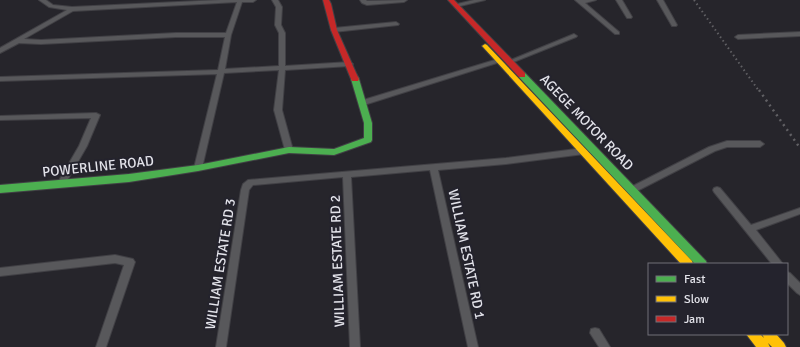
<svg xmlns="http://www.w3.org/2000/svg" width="800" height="347" viewBox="0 0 800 347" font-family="Signika,sans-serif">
  <rect width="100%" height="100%" fill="#26252b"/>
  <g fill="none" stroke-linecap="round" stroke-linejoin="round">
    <!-- street casing -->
    <g stroke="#414045" stroke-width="2">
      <g id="street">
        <path d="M 39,0 L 46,0 L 53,5 L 72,7 L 220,0 L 256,0 L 253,2 L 242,2 L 231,35 L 225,69 L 279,66 L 279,33 L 275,25 L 276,7 L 272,0 L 278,0 L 282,7 L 281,25 L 285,33 L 285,66 L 350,62 L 353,64 L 350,66 L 285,70 L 282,110 L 293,150 L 289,153 L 285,150 L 274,110 L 279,70 L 224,73 L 202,168 L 198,171 L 194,168 L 217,74 L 0,81 L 0,77 L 218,70 L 225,37 L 176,37 L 41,44 L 19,43 L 0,53 L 0,48 L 67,10 L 49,7 ZM 237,2 L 226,33 L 176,33 L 41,40 L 24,39 L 73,11 Z"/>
        <path d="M 360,0 L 366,0 L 367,1 L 407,0 L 404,2 L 367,5 L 362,3 Z"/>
        <path d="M 474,0 L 485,0 L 456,7 L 453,5 Z"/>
        <path d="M 575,0 L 596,0 L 585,3 L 619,32 L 619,34 L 615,34 Z"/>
        <path d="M 616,0 L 622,0 L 632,17 L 631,18 L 627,18 Z"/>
        <path d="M 657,0 L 663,0 L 677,25 L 676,26 L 672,26 Z"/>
        <path d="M 396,22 L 399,24 L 398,25 L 334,32 L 331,30 L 334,28 Z"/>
        <path d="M 800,32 L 800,36 L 738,39 L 735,37 L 738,35 Z"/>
        <path d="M 574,34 L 577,36 L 576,37 L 511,63 L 509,64 L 506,62 Z"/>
        <path d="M 498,59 L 501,61 L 500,62 L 364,105 L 360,105 L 359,103 L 360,101 Z"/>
        <path d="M 96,113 L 100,115 L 87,146 L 64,186 L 58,186 L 57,184 L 79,146 L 91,118 L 0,120 L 0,116 Z"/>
        <path d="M 727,141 L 760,141 L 764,144 L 760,147 L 727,147 L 715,151 L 635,192 L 629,192 L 628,190 L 629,188 L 709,147 Z"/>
        <path d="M 584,148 L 588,151 L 584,154 L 506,164 L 438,170 L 478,347 L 468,347 L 430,170 L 351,177 L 360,347 L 350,347 L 343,177 L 253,185 L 249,190 L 226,347 L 216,347 L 241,190 L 243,184 L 248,180 L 506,158 Z"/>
        <path d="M 717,187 L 720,188 L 751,225 L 800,208 L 800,214 L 756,230 L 783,264 L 772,264 L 714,192 L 713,190 L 714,188 Z"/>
        <path d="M 115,255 L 133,259 L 135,262 L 106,347 L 96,347 L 124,265 L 115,263 L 0,276 L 0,268 Z"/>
        <path d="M 787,272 L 790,273 L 800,283 L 800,295 L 797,293 L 787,283 Z"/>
        <path d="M 595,328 L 599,329 L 610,347 L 599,347 L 590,333 L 591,329 Z"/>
      </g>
    </g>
    <!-- fast casing -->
    <g stroke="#414045" stroke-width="2">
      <g id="fast">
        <path d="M 519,73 L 525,73 L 706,261 L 707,264 L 695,264 L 519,77 Z"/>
        <path d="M 352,77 L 358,77 L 359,79 L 372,123 L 372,140 L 371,142 L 334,155 L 289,153 L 198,171 L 129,182 L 0,193 L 0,185 L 129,174 L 198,165 L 289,147 L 334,149 L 364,138 L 364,123 L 351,79 Z"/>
      </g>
    </g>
    <!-- slow casing -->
    <g stroke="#414045" stroke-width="2">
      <g id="slow">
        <path d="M 485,44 L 487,45 L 692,261 L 693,264 L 681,264 L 483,47 L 482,46 Z"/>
        <path d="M 746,334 L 760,334 L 764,338 L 762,334 L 776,334 L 784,343 L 786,347 L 772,347 L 768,343 L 770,347 L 756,347 Z"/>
      </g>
    </g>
    <!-- jam casing -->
    <g stroke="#414045" stroke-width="2">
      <g id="jam">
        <path d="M 323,0 L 329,0 L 331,4 L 337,30 L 356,73 L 359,79 L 358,81 L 352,81 L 351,79 L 331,30 Z"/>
        <path d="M 448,0 L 454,0 L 525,73 L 525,77 L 519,77 Z"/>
      </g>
    </g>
    <!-- street -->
    <use href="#street" fill="#58585b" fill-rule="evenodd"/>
    <!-- fast -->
    <use href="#fast" fill="#4caf50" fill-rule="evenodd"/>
    <!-- slow -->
    <use href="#slow" fill="#ffc107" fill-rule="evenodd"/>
    <!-- jam -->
    <use href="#jam" fill="#c62828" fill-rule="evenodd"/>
    <!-- rail-far1 -->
    <path stroke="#616064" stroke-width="2" stroke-dasharray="1.5 3" stroke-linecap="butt" d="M 694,0 L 759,91"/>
    <!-- rail -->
    <path stroke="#616064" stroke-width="2.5" stroke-dasharray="2 4" stroke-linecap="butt" d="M 759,90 L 800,148"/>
  </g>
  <g text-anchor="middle" stroke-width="4" stroke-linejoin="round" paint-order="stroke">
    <!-- street labels -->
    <g font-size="14" fill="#e3e3ea" stroke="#24232d">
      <text transform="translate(587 122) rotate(46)" y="5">AGEGE MOTOR ROAD</text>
      <text transform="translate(98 166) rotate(-6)" y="5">POWERLINE ROAD</text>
      <text transform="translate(467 254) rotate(78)" y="5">WILLIAM ESTATE RD 1</text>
      <text transform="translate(337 261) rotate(-92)" y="5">WILLIAM ESTATE RD 2</text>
      <text transform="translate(220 264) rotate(-81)" y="5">WILLIAM ESTATE RD 3</text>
    </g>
  </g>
  <!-- legend -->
  <rect x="648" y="263" width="140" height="72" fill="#24232d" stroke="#707079"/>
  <rect x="656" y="276" width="20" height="6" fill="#4caf50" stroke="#707079"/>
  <text x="684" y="283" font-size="12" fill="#e3e3ea">Fast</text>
  <rect x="656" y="296" width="20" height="6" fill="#ffc107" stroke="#707079"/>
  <text x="684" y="303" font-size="12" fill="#e3e3ea">Slow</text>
  <rect x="656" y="316" width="20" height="6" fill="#c62828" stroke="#707079"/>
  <text x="684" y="323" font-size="12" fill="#e3e3ea">Jam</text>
</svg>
